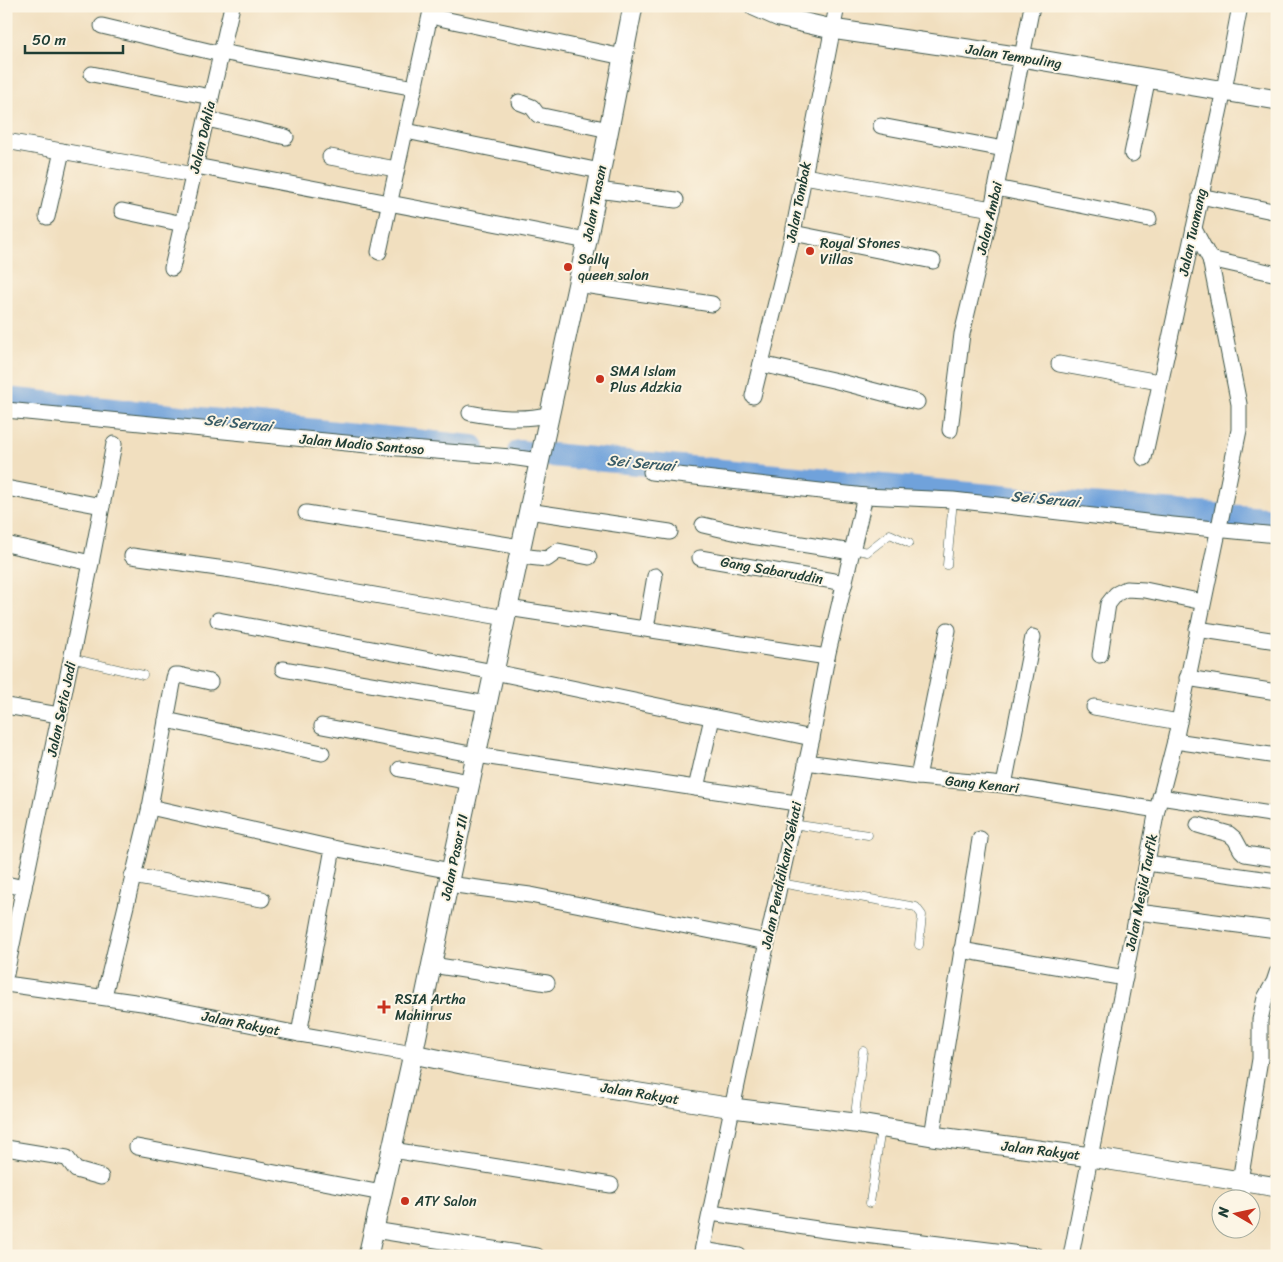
<svg xmlns="http://www.w3.org/2000/svg" width="1283" height="1262" viewBox="0 0 1283 1262" font-family="Sriracha,sans-serif">
  <rect width="100%" height="100%" fill="#fcf5e5"/>
  <filter id="ink" filterUnits="userSpaceOnUse"><feTurbulence type="fractalNoise" baseFrequency=".02" numOctaves="2"/><feDisplacementMap in="SourceGraphic" scale="10" xChannelSelector="R" yChannelSelector="G"/><feConvolveMatrix kernelMatrix="1 2 1 2 8 2 1 2 1" color-interpolation-filters="sRGB"/></filter>
  <filter id="wash" filterUnits="userSpaceOnUse"><feTurbulence type="fractalNoise" baseFrequency=".0096" numOctaves="4" result="noise"/><feDisplacementMap in="SourceGraphic" scale="20" xChannelSelector="R" yChannelSelector="G"/><feGaussianBlur stdDeviation="1.12" result="paint"/><feColorMatrix in="noise" values="0 0 0 0 0 0 0 0 0 0 0 0 0 0 0 0 0 1.4 0 .05"/><feComposite in="paint" operator="in"/></filter>
  <g filter="url(#wash)">
    <rect width="100%" height="100%" fill="#f1dfbf"/>
    <g fill="none" stroke-linecap="round" stroke-linejoin="round">
      <!-- river -->
      <g stroke="#70a2db" stroke-width="24">
        <path d="M 6,399 L 473,447"/>
        <path d="M 519,452 L 1078,504 L 1277,520"/>
      </g>
    </g>
  </g>
  <g filter="url(#ink)">
    <g fill="none" stroke-linecap="round" stroke-linejoin="round">
      <!-- service casing -->
      <g stroke="#3e5549" stroke-width="9">
        <g id="service">
          <path d="M 852,549 L 867,552 L 890,534 L 909,543"/>
          <path d="M 947,565 L 953,500"/>
          <path d="M 71,658 L 143,675"/>
          <path d="M 792,824 L 868,835"/>
          <path d="M 780,883 L 916,907 L 922,915 L 919,945"/>
          <path d="M 854,1123 L 863,1051"/>
          <path d="M 870,1203 L 881,1128"/>
        </g>
      </g>
      <!-- minor casing -->
      <g stroke="#3e5549" stroke-width="17">
        <g id="minor">
          <path d="M 439,18 L 623,57"/>
          <path d="M 102,26 L 221,54"/>
          <path d="M 221,52 L 415,88"/>
          <path d="M 92,74 L 211,97"/>
          <path d="M 519,102 L 532,107 L 538,115 L 609,130"/>
          <path d="M 207,119 L 286,137"/>
          <path d="M 881,126 L 1004,149"/>
          <path d="M 406,131 L 600,171"/>
          <path d="M 6,141 L 194,175"/>
          <path d="M 1132,154 L 1148,77"/>
          <path d="M 330,157 L 396,169"/>
          <path d="M 196,166 L 587,241"/>
          <path d="M 804,176 L 992,209"/>
          <path d="M 996,188 L 1149,219"/>
          <path d="M 597,190 L 676,200"/>
          <path d="M 1200,196 L 1277,212"/>
          <path d="M 122,211 L 183,224"/>
          <path d="M 47,217 L 62,151"/>
          <path d="M 793,233 L 933,261"/>
          <path d="M 379,252 L 432,6"/>
          <path d="M 1210,259 L 1277,274"/>
          <path d="M 172,268 L 232,6"/>
          <path d="M 577,284 L 712,304"/>
          <path d="M 761,364 L 837,381 L 917,402"/>
          <path d="M 1059,364 L 1159,382"/>
          <path d="M 753,396 L 793,233 L 837,6"/>
          <path d="M 6,410 L 398,448 L 511,457 L 539,461"/>
          <path d="M 470,413 C 497,418 523,421 550,414"/>
          <path d="M 950,430 L 962,334 L 992,209 L 1032,6"/>
          <path d="M 1144,458 L 1224,90 L 1240,6"/>
          <path d="M 651,472 L 865,496 L 953,500 L 1173,525 L 1277,535"/>
          <path d="M 6,488 L 102,506"/>
          <path d="M 528,511 L 670,532"/>
          <path d="M 306,513 L 521,547"/>
          <path d="M 703,525 L 751,536 L 852,552"/>
          <path d="M 6,544 L 91,563"/>
          <path d="M 132,556 L 232,570 L 506,618"/>
          <path d="M 519,556 L 547,559 L 558,551 L 589,557"/>
          <path d="M 700,558 L 845,583"/>
          <path d="M 508,608 L 827,657"/>
          <path d="M 218,620 L 494,672 L 812,738"/>
          <path d="M 646,628 L 655,576"/>
          <path d="M 1197,629 L 1277,641"/>
          <path d="M 1100,655 L 1108,604 L 1116,594 L 1126,589 L 1145,590 L 1203,602"/>
          <path d="M 283,669 L 487,704"/>
          <path d="M 1187,678 L 1277,692"/>
          <path d="M 6,706 L 59,715"/>
          <path d="M 1094,707 L 1179,722"/>
          <path d="M 166,720 L 322,753"/>
          <path d="M 322,726 L 476,755 L 796,803"/>
          <path d="M 1175,741 L 1277,756"/>
          <path d="M 806,762 L 918,777 L 1004,785 L 1157,810"/>
          <path d="M 400,769 L 470,782"/>
          <path d="M 918,777 L 948,630"/>
          <path d="M 1004,785 L 1033,637"/>
          <path d="M 696,788 L 712,718"/>
          <path d="M 1160,797 L 1277,815"/>
          <path d="M 150,807 L 333,848 L 451,871"/>
          <path d="M 1198,825 L 1229,834 L 1235,839 L 1241,850 L 1245,854 L 1277,859"/>
          <path d="M 1147,863 L 1277,881"/>
          <path d="M 132,876 L 262,899"/>
          <path d="M 6,884 L 24,888"/>
          <path d="M 448,884 L 530,895 L 767,942"/>
          <path d="M 1138,912 L 1277,930"/>
          <path d="M 961,950 L 1125,978"/>
          <path d="M 432,965 L 547,983"/>
          <path d="M 6,974 L 91,563 L 114,444"/>
          <path d="M 6,984 L 142,1003 L 299,1034 L 413,1054"/>
          <path d="M 104,996 L 150,807 L 174,678 L 175,675 L 179,675 L 210,682"/>
          <path d="M 299,1034 L 333,848"/>
          <path d="M 932,1136 L 980,839"/>
          <path d="M 137,1147 L 382,1193"/>
          <path d="M 6,1148 L 67,1158 L 76,1170 L 101,1177"/>
          <path d="M 392,1150 L 611,1185"/>
          <path d="M 1240,1181 L 1260,1059 L 1260,1020 L 1265,998 L 1274,982 L 1277,973"/>
          <path d="M 711,1213 L 824,1230 L 1037,1256"/>
          <path d="M 374,1230 L 537,1256"/>
          <path d="M 703,1250 L 739,1256"/>
          <path d="M 701,1256 L 767,942 L 812,738 L 827,657 L 865,496"/>
          <path d="M 1071,1256 L 1157,810 L 1175,741 L 1239,430 L 1239,404 L 1210,259 L 1194,229"/>
        </g>
      </g>
      <!-- tertiary casing -->
      <g stroke="#3e5549" stroke-width="21">
        <g id="tertiary">
          <path d="M 754,6 L 779,17 L 832,29 L 1022,57 L 1277,100"/>
          <path d="M 413,1054 L 466,1065 L 733,1108 L 854,1123 L 932,1136 L 1091,1157 L 1277,1187"/>
          <path d="M 368,1256 L 413,1054 L 451,871 L 587,241 L 633,6"/>
        </g>
      </g>
      <!-- service -->
      <use href="#service" stroke="#fff" stroke-width="8"/>
      <!-- minor -->
      <use href="#minor" stroke="#fff" stroke-width="15"/>
      <!-- tertiary -->
      <use href="#tertiary" stroke="#fff" stroke-width="19"/>
    </g>
  </g>
  <!-- markers -->
  <g fill="#c8321e" stroke="#fcf5e5" stroke-width="2">
    <circle cx="810" cy="251" r="5"/>
    <circle cx="568" cy="267" r="5"/>
    <circle cx="600" cy="379" r="5"/>
    <path d="M381.5 999.5h5v5h5v5h-5v5h-5v-5h-5v-5h5z"/>
    <circle cx="405" cy="1201" r="5"/>
  </g>
  <g text-anchor="middle" stroke-width="4" stroke-linejoin="round" paint-order="stroke">
    <!-- street labels -->
    <g font-size="14" fill="#1f3d34" stroke="#fcf5e5">
      <text transform="translate(1014 56) rotate(9)" y="5">Jalan Tempuling</text>
      <text transform="translate(202 137) rotate(-77)" y="5">Jalan Dahlia</text>
      <text transform="translate(798 202) rotate(-79)" y="5">Jalan Tombak</text>
      <text transform="translate(594 203) rotate(-79)" y="5">Jalan Tuasan</text>
      <text transform="translate(989 218) rotate(-77)" y="5">Jalan Ambai</text>
      <text transform="translate(1192 232) rotate(-78)" y="5">Jalan Tuamang</text>
      <text transform="translate(362 444) rotate(5)" y="5">Jalan Madio Santoso</text>
      <text transform="translate(772 570) rotate(10)" y="5">Gang Sabaruddin</text>
      <text transform="translate(61 709) rotate(-78)" y="5">Jalan Setia Jadi</text>
      <text transform="translate(982 784) rotate(6)" y="5">Gang Kenari</text>
      <text transform="translate(454 857) rotate(-78)" y="5">Jalan Pasar III</text>
      <text transform="translate(781 875) rotate(-78)" y="5">Jalan Pendidikan/Sehati</text>
      <text transform="translate(1141 892) rotate(-79)" y="5">Jalan Mesjid Taufik</text>
      <text transform="translate(241 1023) rotate(11)" y="5">Jalan Rakyat</text>
      <text transform="translate(640 1093) rotate(9)" y="5">Jalan Rakyat</text>
      <text transform="translate(1041 1150) rotate(7)" y="5">Jalan Rakyat</text>
    </g>
    <!-- poi labels -->
    <g font-size="14" fill="#1f3d34" stroke="#fcf5e5" text-anchor="start">
      <text x="820" y="248">Royal Stones<tspan x="820" dy="16">Villas</tspan></text>
      <text x="578" y="264">Sally<tspan x="578" dy="16">queen salon</tspan></text>
      <text x="610" y="376">SMA Islam<tspan x="610" dy="16">Plus Adzkia</tspan></text>
      <text x="395" y="1004">RSIA Artha<tspan x="395" dy="16">Mahinrus</tspan></text>
      <text x="415" y="1206">ATY Salon</text>
    </g>
    <!-- water labels -->
    <g font-size="15" font-style="italic" fill="#375b66" stroke="#fcf5e5">
      <text transform="translate(238 423) rotate(6)" y="5">Sei Seruai</text>
      <text transform="translate(641 463) rotate(5)" y="5">Sei Seruai</text>
      <text transform="translate(1045 499) rotate(5)" y="5">Sei Seruai</text>
    </g>
  </g>
  <!-- margin -->
  <rect width="1283" height="1262" fill="none" stroke="#fcf5e5" stroke-width="25"/>
  <!-- north arrow -->
  <g transform="translate(1236 1214) rotate(279)"><circle r="24" fill="#fcf5e5" stroke="#a4ab9e"/>
  <path d="M0-4L9 19L0 12L-9 19Z" fill="#c8321e"/>
  <text y="-8" font-size="14" font-weight="bold" text-anchor="middle" fill="#1f3d34">N</text>
  </g>
  <!-- scale -->
  <path d="M25 45v8h98v-8" fill="none" stroke="#1f3d34" stroke-width="2.5"/>
  <text x="32" y="45" font-size="15" fill="#1f3d34" stroke="#fcf5e5" stroke-width="4" paint-order="stroke">50 m</text>
</svg>
